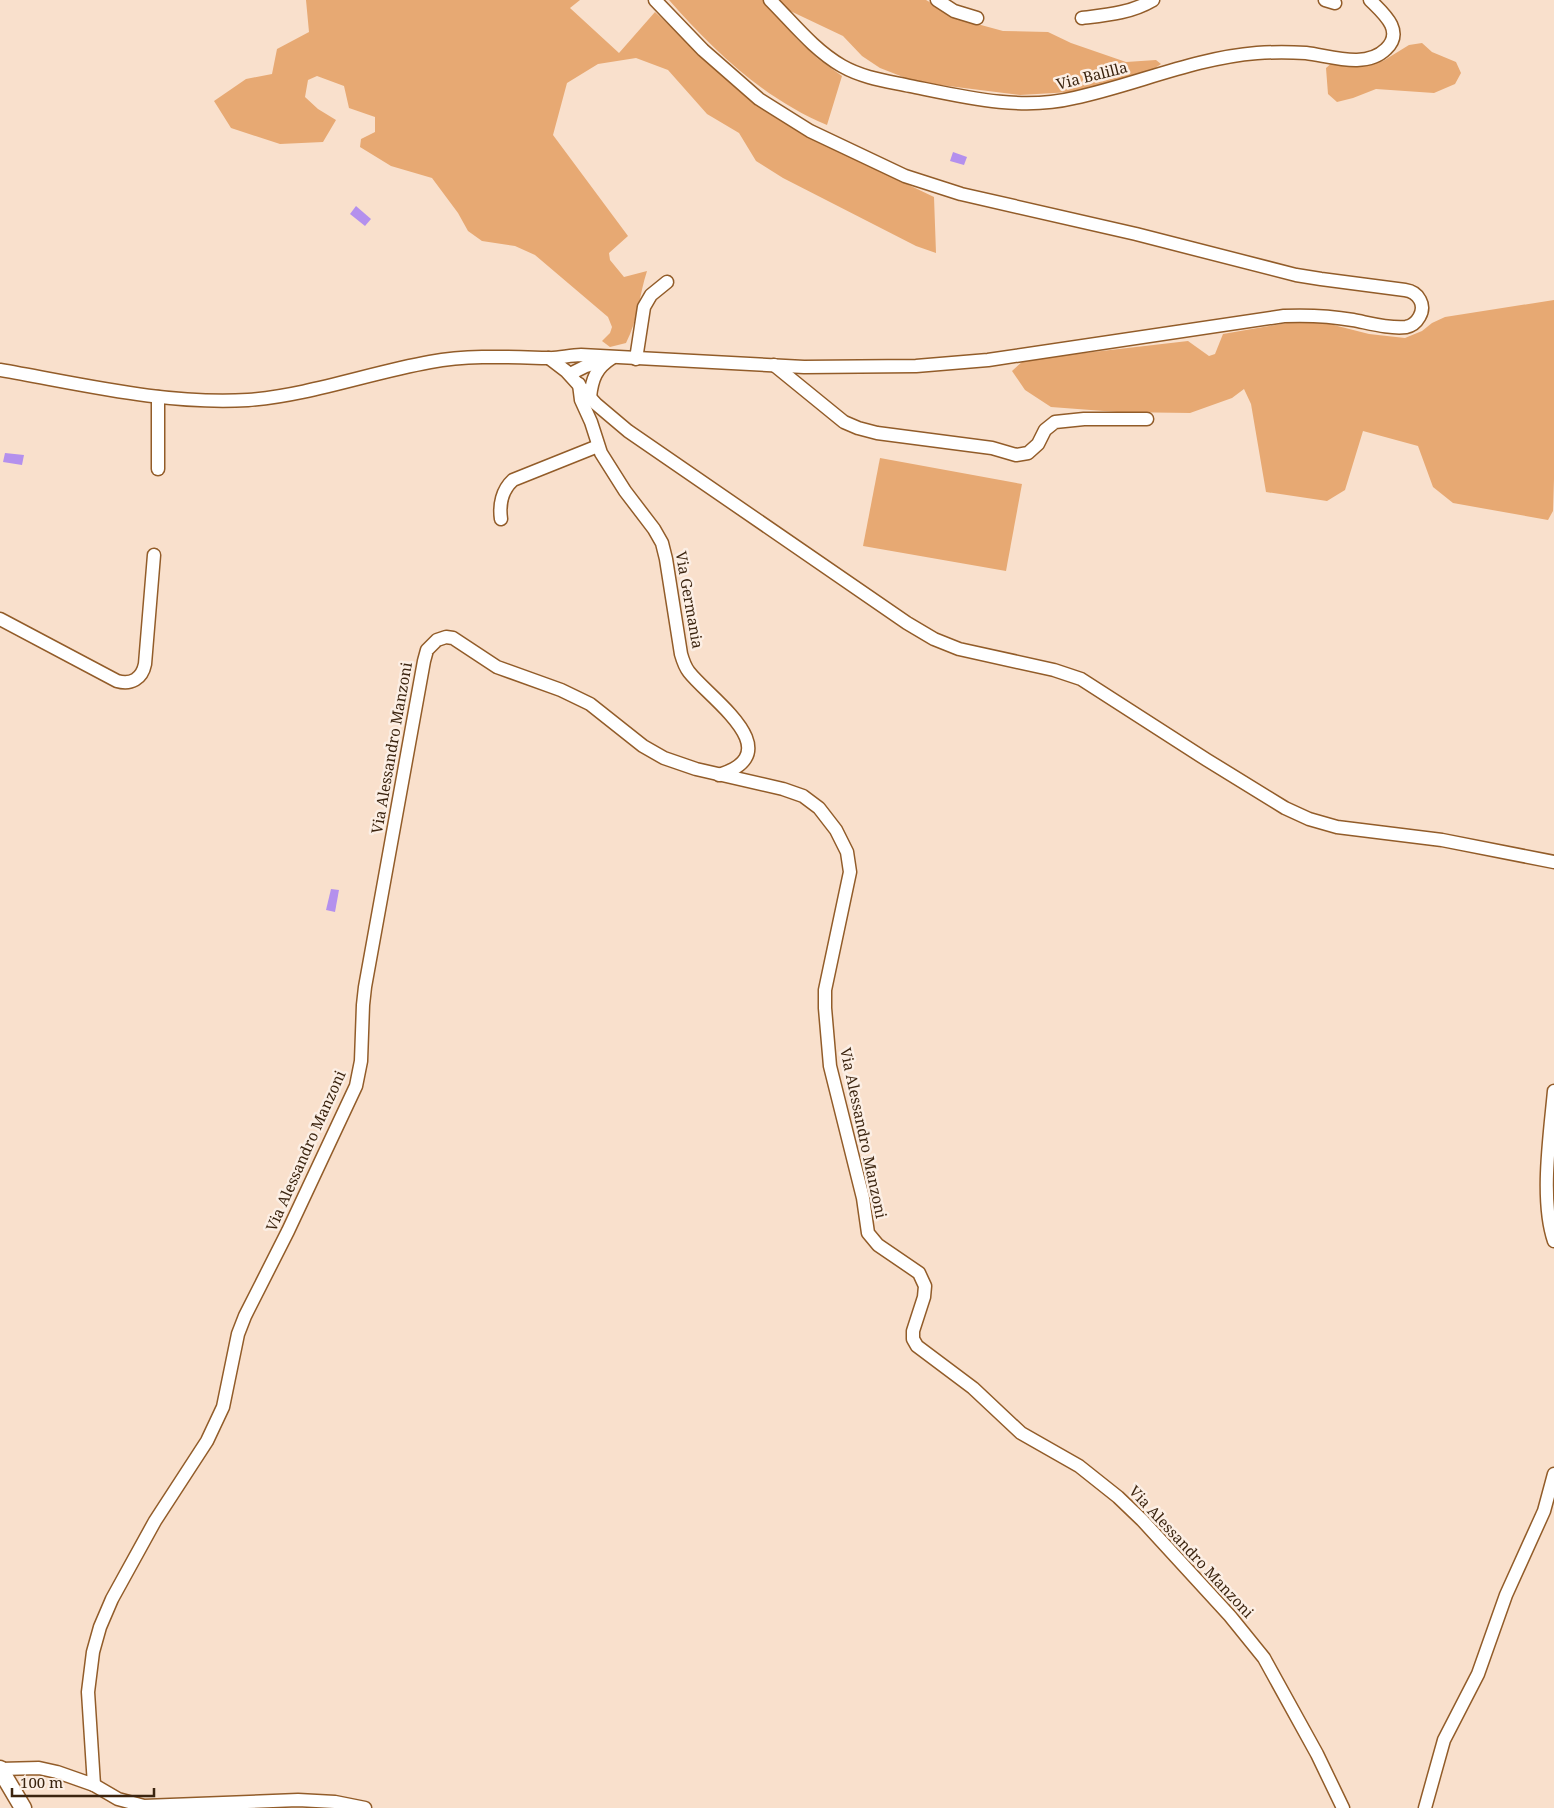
<svg xmlns="http://www.w3.org/2000/svg" width="1554" height="1808" viewBox="0 0 1554 1808" font-family="'Noto Serif',serif">
  <rect width="100%" height="100%" fill="#f9e0cc"/>
  <!-- green -->
  <g fill="#e7a973">
    <path d="M 306,0 L 580,0 L 570,8 L 619,53 L 655,12 L 733,84 L 763,109 L 823,144 L 934,197 L 936,253 L 916,246 L 783,178 L 756,161 L 739,133 L 707,114 L 668,70 L 636,58 L 598,64 L 567,83 L 553,135 L 628,236 L 609,253 L 610,260 L 624,277 L 647,271 C 639,296 638,320 626,343 L 610,347 L 602,341 L 610,333 L 612,327 L 608,317 L 535,255 L 515,246 L 482,241 L 468,231 L 458,213 L 432,178 L 391,166 L 360,147 L 361,139 L 375,132 L 375,117 L 349,108 L 344,86 L 317,76 L 308,80 L 305,97 L 318,109 L 336,120 L 323,142 L 280,144 L 231,128 L 214,101 L 246,79 L 272,74 L 277,49 L 309,32 Z"/>
    <path d="M 669,0 L 763,0 L 797,39 L 817,58 L 842,76 L 827,125 C 764,99 714,51 669,0 Z"/>
    <path d="M 779,0 L 926,0 L 951,14 L 981,25 L 1003,31 L 1048,32 L 1071,43 L 1126,62 L 1156,60 L 1161,64 L 1145,75 L 1071,92 L 1020,95 L 916,82 L 880,68 L 862,56 L 843,36 L 784,8 Z"/>
    <path d="M 1422,43 L 1432,52 L 1456,62 L 1461,73 L 1455,84 L 1434,93 L 1376,89 L 1353,98 L 1337,102 L 1328,94 L 1326,68 L 1333,62 L 1353,67 L 1383,61 L 1409,45 Z"/>
    <path d="M 1554,300 L 1554,479 L 1553,511 L 1548,520 L 1453,503 L 1433,487 L 1418,446 L 1363,431 L 1345,490 L 1327,501 L 1266,492 L 1251,404 L 1244,389 L 1232,398 L 1190,413 L 1117,412 L 1051,407 L 1025,390 L 1012,371 L 1024,360 L 1188,341 L 1209,356 L 1215,354 L 1223,334 L 1310,319 L 1369,334 L 1405,338 L 1422,331 L 1432,323 L 1445,317 Z"/>
    <path d="M 880,458 L 1022,484 L 1006,571 L 863,546 Z"/>
  </g>
  <!-- water -->
  <g fill="#b490ed">
    <path d="M 953,152 L 967,157 L 964,165 L 950,161 Z"/>
    <path d="M 356,206 L 371,219 L 365,226 L 350,214 Z"/>
    <path d="M 5,453 L 24,455 L 22,465 L 3,462 Z"/>
    <path d="M 331,889 L 339,890 L 335,912 L 326,910 Z"/>
  </g>
  <g fill="none" stroke-linecap="round" stroke-linejoin="round">
    <!-- minor casing -->
    <g stroke="#925c29" stroke-width="15">
      <g id="minor">
        <path d="M 770,0 C 793,23 814,50 842,66 C 863,78 887,81 910,86 C 964,97 1020,111 1074,98 C 1135,85 1194,58 1257,53 C 1273,52 1290,52 1306,53 C 1331,56 1366,69 1386,49 C 1405,31 1383,13 1370,0"/>
        <path d="M 937,0 L 954,11 L 977,18"/>
        <path d="M 1325,0 L 1335,3"/>
        <path d="M 1082,18 C 1107,15 1131,13 1153,0"/>
        <path d="M 549,358 L 566,371 L 596,404 L 628,431 L 907,623 L 934,639 L 959,649 L 1054,670 L 1081,679 L 1207,760 L 1285,808 L 1309,819 L 1337,827 L 1442,840 L 1554,862"/>
        <path d="M 636,359 L 644,307 L 651,295 L 667,282"/>
        <path d="M 774,365 L 844,422 L 858,428 L 877,433 L 992,448 L 1016,455 L 1028,453 L 1038,444 L 1045,430 L 1055,422 L 1084,419 L 1147,419"/>
        <path d="M 0,370 C 81,384 165,405 248,400 C 310,395 369,373 430,362 C 469,355 507,357 547,358 C 558,359 569,355 581,355 L 804,367 L 916,366 L 988,360 L 1284,316 C 1308,315 1330,316 1353,320 C 1369,323 1390,329 1406,327 C 1417,325 1426,311 1420,300 C 1417,294 1412,291 1405,290 L 1321,279 L 1296,275 L 1136,234 L 961,194 L 905,176 L 810,131 L 759,99 L 703,50 L 655,0"/>
        <path d="M 570,374 L 586,366 L 605,360"/>
        <path d="M 579,384 L 581,400 L 591,422 L 601,453 L 625,491 L 654,529 L 662,543 L 666,559 L 681,654 C 683,661 685,667 689,672 C 710,699 791,752 719,775"/>
        <path d="M 158,397 L 158,469"/>
        <path d="M 590,397 C 592,379 596,368 612,358"/>
        <path d="M 501,519 C 499,505 502,490 513,480 L 598,446"/>
        <path d="M 0,619 L 117,681 C 131,685 142,679 145,664 L 154,555"/>
        <path d="M 1554,1091 C 1550,1135 1540,1200 1554,1241"/>
        <path d="M 0,1769 L 39,1768 L 57,1772 L 94,1785 L 88,1692 L 93,1652 L 100,1627 L 112,1599 L 155,1521 L 207,1441 L 223,1407 L 238,1334 L 245,1316 L 288,1231 L 356,1086 L 361,1061 L 363,1005 L 365,987 L 424,661 L 427,650 L 437,640 L 446,637 L 453,638 L 497,667 L 561,690 L 590,704 L 643,746 L 664,758 L 696,769 L 783,789 L 803,796 L 819,808 L 836,830 L 847,852 L 850,872 L 825,990 L 825,1008 L 830,1066 L 863,1198 L 868,1233 L 878,1245 L 919,1273 L 925,1286 L 924,1297 L 913,1331 L 913,1339 L 917,1346 L 973,1388 L 1021,1433 L 1079,1466 L 1118,1497 L 1142,1520 L 1230,1616 L 1264,1658 L 1317,1754 L 1343,1808"/>
        <path d="M 94,1785 L 118,1799 L 144,1806 L 298,1800 L 335,1802 L 365,1808"/>
        <path d="M 1425,1808 L 1444,1740 L 1478,1674 L 1506,1595 L 1544,1511 L 1554,1474"/>
      </g>
    </g>
    <!-- major casing -->
    <g stroke="#925c29" stroke-width="19">
      <path id="major" d="M 0,1769 L 23,1808"/>
    </g>
    <!-- minor -->
    <use href="#minor" stroke="#fff" stroke-width="12"/>
    <!-- major -->
    <use href="#major" stroke="#fff" stroke-width="16"/>
  </g>
  <g text-anchor="middle" stroke-width="5" stroke-linejoin="round" paint-order="stroke">
    <!-- street labels -->
    <g font-size="15" fill="#3b240f" stroke="#fcefe5">
      <text transform="translate(1092 76) rotate(-14)" y="5">Via Balilla</text>
      <text transform="translate(689 600) rotate(80)" y="5">Via Germania</text>
      <text transform="translate(392 748) rotate(-80)" y="5">Via Alessandro Manzoni</text>
      <text transform="translate(863 1133) rotate(78)" y="5">Via Alessandro Manzoni</text>
      <text transform="translate(306 1151) rotate(-66)" y="5">Via Alessandro Manzoni</text>
      <text transform="translate(1191 1552) rotate(47)" y="5">Via Alessandro Manzoni</text>
    </g>
  </g>
  <!-- scale -->
  <path d="M12 1788v8h142v-8" fill="none" stroke="#3b240f" stroke-width="2.5"/>
  <text x="20" y="1788" font-size="15" fill="#3b240f" stroke="#fcefe5" stroke-width="4" paint-order="stroke">100 m</text>
</svg>
